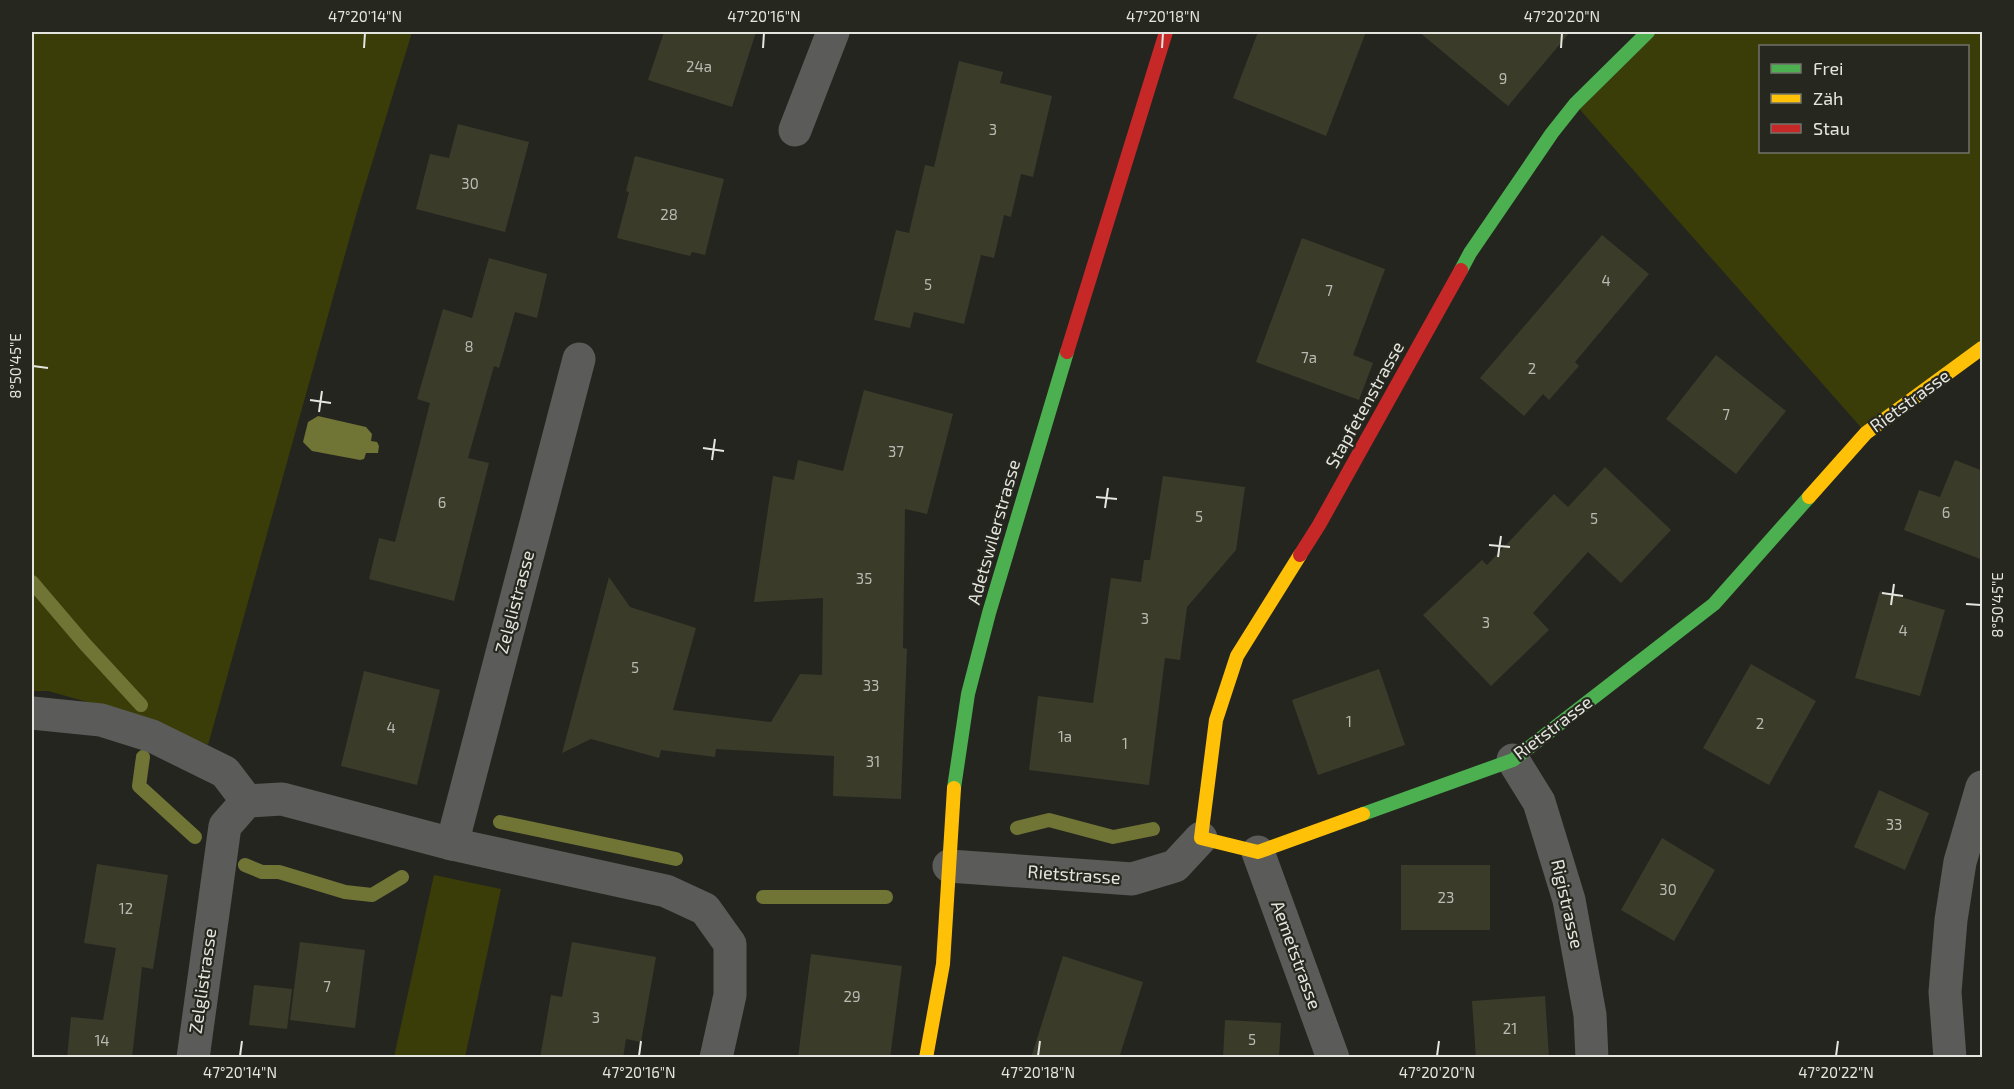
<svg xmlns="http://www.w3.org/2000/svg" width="2014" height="1089" viewBox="0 0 2014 1089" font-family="'Exo 2',sans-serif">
  <rect width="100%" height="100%" fill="#252520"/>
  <!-- green -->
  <g fill="#3b3d09" fill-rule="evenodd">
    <path d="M 32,32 L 412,32 L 356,215 L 208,745 L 149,719 L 48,691 L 32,691 Z"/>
    <path d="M 1648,32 L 1982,32 L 1982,348 L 1866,433 L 1575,104 ZM 1760,46 L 1968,46 L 1968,152 L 1760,152 Z"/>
    <path d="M 434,875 L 501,889 L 465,1057 L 394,1057 Z"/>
  </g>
  <!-- water -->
  <path fill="#707435" d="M 318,416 L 366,427 L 372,434 L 371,441 L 377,442 L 379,446 L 378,453 L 366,453 L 364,459 L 360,460 L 312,451 L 303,442 L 308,422 Z"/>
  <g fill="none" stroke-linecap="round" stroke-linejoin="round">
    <!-- stream -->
    <g stroke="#707435" stroke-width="14">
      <path d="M 32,582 L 84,643 L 141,705"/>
      <path d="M 143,757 L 139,786 L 195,837"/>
      <path d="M 500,822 L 676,859"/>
      <path d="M 1017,828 L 1049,820 L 1113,837 L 1153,829"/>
      <path d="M 245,865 L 262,872 L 279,872 L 345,892 L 372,895 L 402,877"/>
      <path d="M 763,897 L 886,897"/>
    </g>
  </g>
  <!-- building -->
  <g fill="#3b3b2a">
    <path d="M 664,32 L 756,32 L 732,107 L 648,80 Z"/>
    <path d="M 1258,32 L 1366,32 L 1326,136 L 1233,98 Z"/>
    <path d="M 1419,32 L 1570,32 L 1508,106 Z"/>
    <path d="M 959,61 L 1003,72 L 1000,83 L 1052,96 L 1033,177 L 1021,174 L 1011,217 L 1004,215 L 994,258 L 981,255 L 964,324 L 914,312 L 910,328 L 874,320 L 896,230 L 909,233 L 925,165 L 934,167 Z"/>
    <path d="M 458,124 L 529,142 L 505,232 L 416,209 L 430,154 L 449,158 Z"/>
    <path d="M 635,156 L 724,179 L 705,255 L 692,252 L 690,256 L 617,238 L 629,192 L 626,191 Z"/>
    <path d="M 1602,235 L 1649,274 L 1575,362 L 1579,366 L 1549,400 L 1543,394 L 1524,416 L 1480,378 Z"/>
    <path d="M 1302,238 L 1385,269 L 1353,355 L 1373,363 L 1359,400 L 1256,362 Z"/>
    <path d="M 489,258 L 547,274 L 537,318 L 515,312 L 499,368 L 494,366 L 468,458 L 489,463 L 454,601 L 369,579 L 379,538 L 395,542 L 430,403 L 417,399 L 443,309 L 472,318 Z"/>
    <path d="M 1716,355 L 1786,411 L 1736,474 L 1666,419 Z"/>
    <path d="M 864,390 L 953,414 L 927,514 L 905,509 L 903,648 L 907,649 L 901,799 L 833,796 L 834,756 L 716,749 L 715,757 L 661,750 L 659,758 L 591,739 L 562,753 L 609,577 L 630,607 L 696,628 L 673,710 L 771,722 L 800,674 L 822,675 L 823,598 L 754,602 L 773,476 L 794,480 L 798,460 L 843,471 Z"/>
    <path d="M 1955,460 L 1983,471 L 1983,560 L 1904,530 L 1919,490 L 1940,497 Z"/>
    <path d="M 1605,467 L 1671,530 L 1621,583 L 1588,552 L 1533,613 L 1549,630 L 1491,686 L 1423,615 L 1482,560 L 1487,565 L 1554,494 L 1568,507 Z"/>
    <path d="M 1163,476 L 1245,487 L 1236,550 L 1187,607 L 1180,660 L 1165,658 L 1149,785 L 1029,770 L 1038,696 L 1093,703 L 1111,578 L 1141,582 L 1144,560 L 1150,560 Z"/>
    <path d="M 1880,591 L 1945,610 L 1920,696 L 1855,678 Z"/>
    <path d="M 1751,664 L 1816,701 L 1769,785 L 1703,748 Z"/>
    <path d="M 1379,669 L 1405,745 L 1318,775 L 1292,700 Z"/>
    <path d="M 364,671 L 440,690 L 417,785 L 341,766 Z"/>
    <path d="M 1879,790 L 1929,813 L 1905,870 L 1854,847 Z"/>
    <path d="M 1662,838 L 1715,870 L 1674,941 L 1621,910 Z"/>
    <path d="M 97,864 L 168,875 L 153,969 L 142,967 L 132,1058 L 67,1058 L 71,1017 L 103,1020 L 116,948 L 84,943 Z"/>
    <rect x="1401" y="865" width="89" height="65"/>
    <path d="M 300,942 L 365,950 L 355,1028 L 290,1020 Z"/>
    <path d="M 572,942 L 656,957 L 641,1042 L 626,1039 L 623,1058 L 540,1058 L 551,995 L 562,997 Z"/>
    <path d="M 811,954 L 902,966 L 890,1058 L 798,1058 Z"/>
    <path d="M 1063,956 L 1143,982 L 1119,1058 L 1031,1058 Z"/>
    <path d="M 254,985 L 292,989 L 287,1029 L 249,1025 Z"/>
    <path d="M 1545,996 L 1549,1058 L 1476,1058 L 1472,1001 Z"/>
    <path d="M 1225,1020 L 1281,1023 L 1279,1058 L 1223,1058 Z"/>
  </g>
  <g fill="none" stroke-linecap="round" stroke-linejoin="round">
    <!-- street -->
    <g stroke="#5b5b59" stroke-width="33">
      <path d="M 795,130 L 833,32"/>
      <path d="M 32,713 L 101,720 L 152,736 L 225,772 L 247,801"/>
      <path d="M 1513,760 L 1539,802 L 1569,900 L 1590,1015 L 1592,1058"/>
      <path d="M 452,844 L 579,359"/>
      <path d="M 1258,852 L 1333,1058"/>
      <path d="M 949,866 L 1132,879 L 1175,866 L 1201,838"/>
      <path d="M 193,1058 L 225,826 L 247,801 L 282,799 L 452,844 L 666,891 L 705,909 L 730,944 L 730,995 L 716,1058"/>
      <path d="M 1950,1058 L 1945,992 L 1951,920 L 1960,862 L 1982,787"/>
    </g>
    <!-- fast -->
    <g stroke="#4caf50" stroke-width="14">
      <path d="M 1461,270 L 1470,253 L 1552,133 L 1575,104 L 1648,32"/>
      <path d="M 954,788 L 968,694 L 989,613 L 1067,352"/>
      <path d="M 1363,814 L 1513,760 L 1714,604 L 1809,497"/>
    </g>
    <!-- slow -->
    <g stroke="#ffc107" stroke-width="14">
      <path d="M 1809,497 L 1866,433 L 1982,348"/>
      <path d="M 1300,555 L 1237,656 L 1216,720 L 1201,838 L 1258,852 L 1363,814"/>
      <path d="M 926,1058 L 943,964 L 954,788"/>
    </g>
    <!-- jam -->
    <g stroke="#c62828" stroke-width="14">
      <path d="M 1067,352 L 1166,32"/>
      <path d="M 1300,555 L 1319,525 L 1461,270"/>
    </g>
  </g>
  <!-- ticks -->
  <path fill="none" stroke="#e4e5df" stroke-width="2" d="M 364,48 L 365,33M 763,48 L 764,33M 1162,48 L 1163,33M 1561,48 L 1562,33M 33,366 L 48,368M 310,400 L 331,403M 319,412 L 322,391M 703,448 L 724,451M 712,460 L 715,439M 1096,497 L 1117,499M 1105,508 L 1108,488M 1489,545 L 1510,547M 1498,557 L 1501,536M 1882,593 L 1903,596M 1966,604 L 1981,605M 1891,605 L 1894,584M 240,1056 L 242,1041M 639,1056 L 641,1041M 1038,1056 L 1040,1041M 1437,1056 L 1439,1041M 1836,1056 L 1838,1041"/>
  <g text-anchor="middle" stroke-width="4.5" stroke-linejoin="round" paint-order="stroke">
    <!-- number labels -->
    <g font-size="15" fill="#babab2">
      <text x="699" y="72">24a</text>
      <text x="1503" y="84">9</text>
      <text x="993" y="135">3</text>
      <text x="470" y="189">30</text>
      <text x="669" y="220">28</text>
      <text x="1606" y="286">4</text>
      <text x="928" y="290">5</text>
      <text x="1329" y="296">7</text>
      <text x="469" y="352">8</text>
      <text x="1309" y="363">7a</text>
      <text x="1532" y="374">2</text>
      <text x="1726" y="420">7</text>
      <text x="896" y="457">37</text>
      <text x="442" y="508">6</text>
      <text x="1946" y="518">6</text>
      <text x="1199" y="522">5</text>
      <text x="1594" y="524">5</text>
      <text x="864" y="584">35</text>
      <text x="1145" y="624">3</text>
      <text x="1486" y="628">3</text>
      <text x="1903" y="636">4</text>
      <text x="635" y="673">5</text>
      <text x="871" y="691">33</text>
      <text x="1349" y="727">1</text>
      <text x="1760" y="729">2</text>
      <text x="391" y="733">4</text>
      <text x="1065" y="742">1a</text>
      <text x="1125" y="749">1</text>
      <text x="873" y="767">31</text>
      <text x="1894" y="830">33</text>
      <text x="1668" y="895">30</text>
      <text x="1446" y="903">23</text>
      <text x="126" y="914">12</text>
      <text x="327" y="992">7</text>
      <text x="852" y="1002">29</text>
      <text x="596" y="1023">3</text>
      <text x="1510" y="1034">21</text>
      <text x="1252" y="1045">5</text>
      <text x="102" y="1046">14</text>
    </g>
    <!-- street labels -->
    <g font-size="18" fill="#e4e5df" stroke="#26271e">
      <text transform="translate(1910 401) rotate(-36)" y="6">Rietstrasse</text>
      <text transform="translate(1365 405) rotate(-61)" y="6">Stapfetenstrasse</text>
      <text transform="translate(994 532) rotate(-74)" y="6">Adetswilerstrasse</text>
      <text transform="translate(515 602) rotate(-75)" y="6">Zelglistrasse</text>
      <text transform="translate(1553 728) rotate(-37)" y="6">Rietstrasse</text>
      <text transform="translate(1074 875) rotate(4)" y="6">Rietstrasse</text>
      <text transform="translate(1567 904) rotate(77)" y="6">Rigistrasse</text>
      <text transform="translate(1296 955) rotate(70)" y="6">Aemetstrasse</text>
      <text transform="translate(203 981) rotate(-82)" y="6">Zelglistrasse</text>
    </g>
  </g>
  <!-- border -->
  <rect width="2014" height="1089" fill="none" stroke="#26271e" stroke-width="66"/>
  <!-- legend -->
  <rect x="1759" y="45" width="210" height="108" fill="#26271e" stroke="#72736b" stroke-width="1.5"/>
  <rect x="1771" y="64" width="30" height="9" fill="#4caf50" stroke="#72736b" stroke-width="1.5"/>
  <text x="1813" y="75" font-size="18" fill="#e4e5df">Frei</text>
  <rect x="1771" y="94" width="30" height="9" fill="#ffc107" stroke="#72736b" stroke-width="1.5"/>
  <text x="1813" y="105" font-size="18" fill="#e4e5df">Zäh</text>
  <rect x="1771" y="124" width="30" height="9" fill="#c62828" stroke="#72736b" stroke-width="1.5"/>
  <text x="1813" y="135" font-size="18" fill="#e4e5df">Stau</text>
  <rect x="33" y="33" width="1948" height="1023" fill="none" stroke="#e4e5df" stroke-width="2"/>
  <g font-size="15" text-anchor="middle" fill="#e4e5df">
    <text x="365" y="22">47°20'14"N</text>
    <text x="764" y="22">47°20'16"N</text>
    <text x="1163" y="22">47°20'18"N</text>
    <text x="1562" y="22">47°20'20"N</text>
    <text transform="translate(16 366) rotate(-90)" y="5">8°50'45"E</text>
    <text transform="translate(1998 605) rotate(-90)" y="5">8°50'45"E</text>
    <text x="240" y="1078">47°20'14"N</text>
    <text x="639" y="1078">47°20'16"N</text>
    <text x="1038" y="1078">47°20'18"N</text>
    <text x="1437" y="1078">47°20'20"N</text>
    <text x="1836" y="1078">47°20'22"N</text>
  </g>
</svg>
